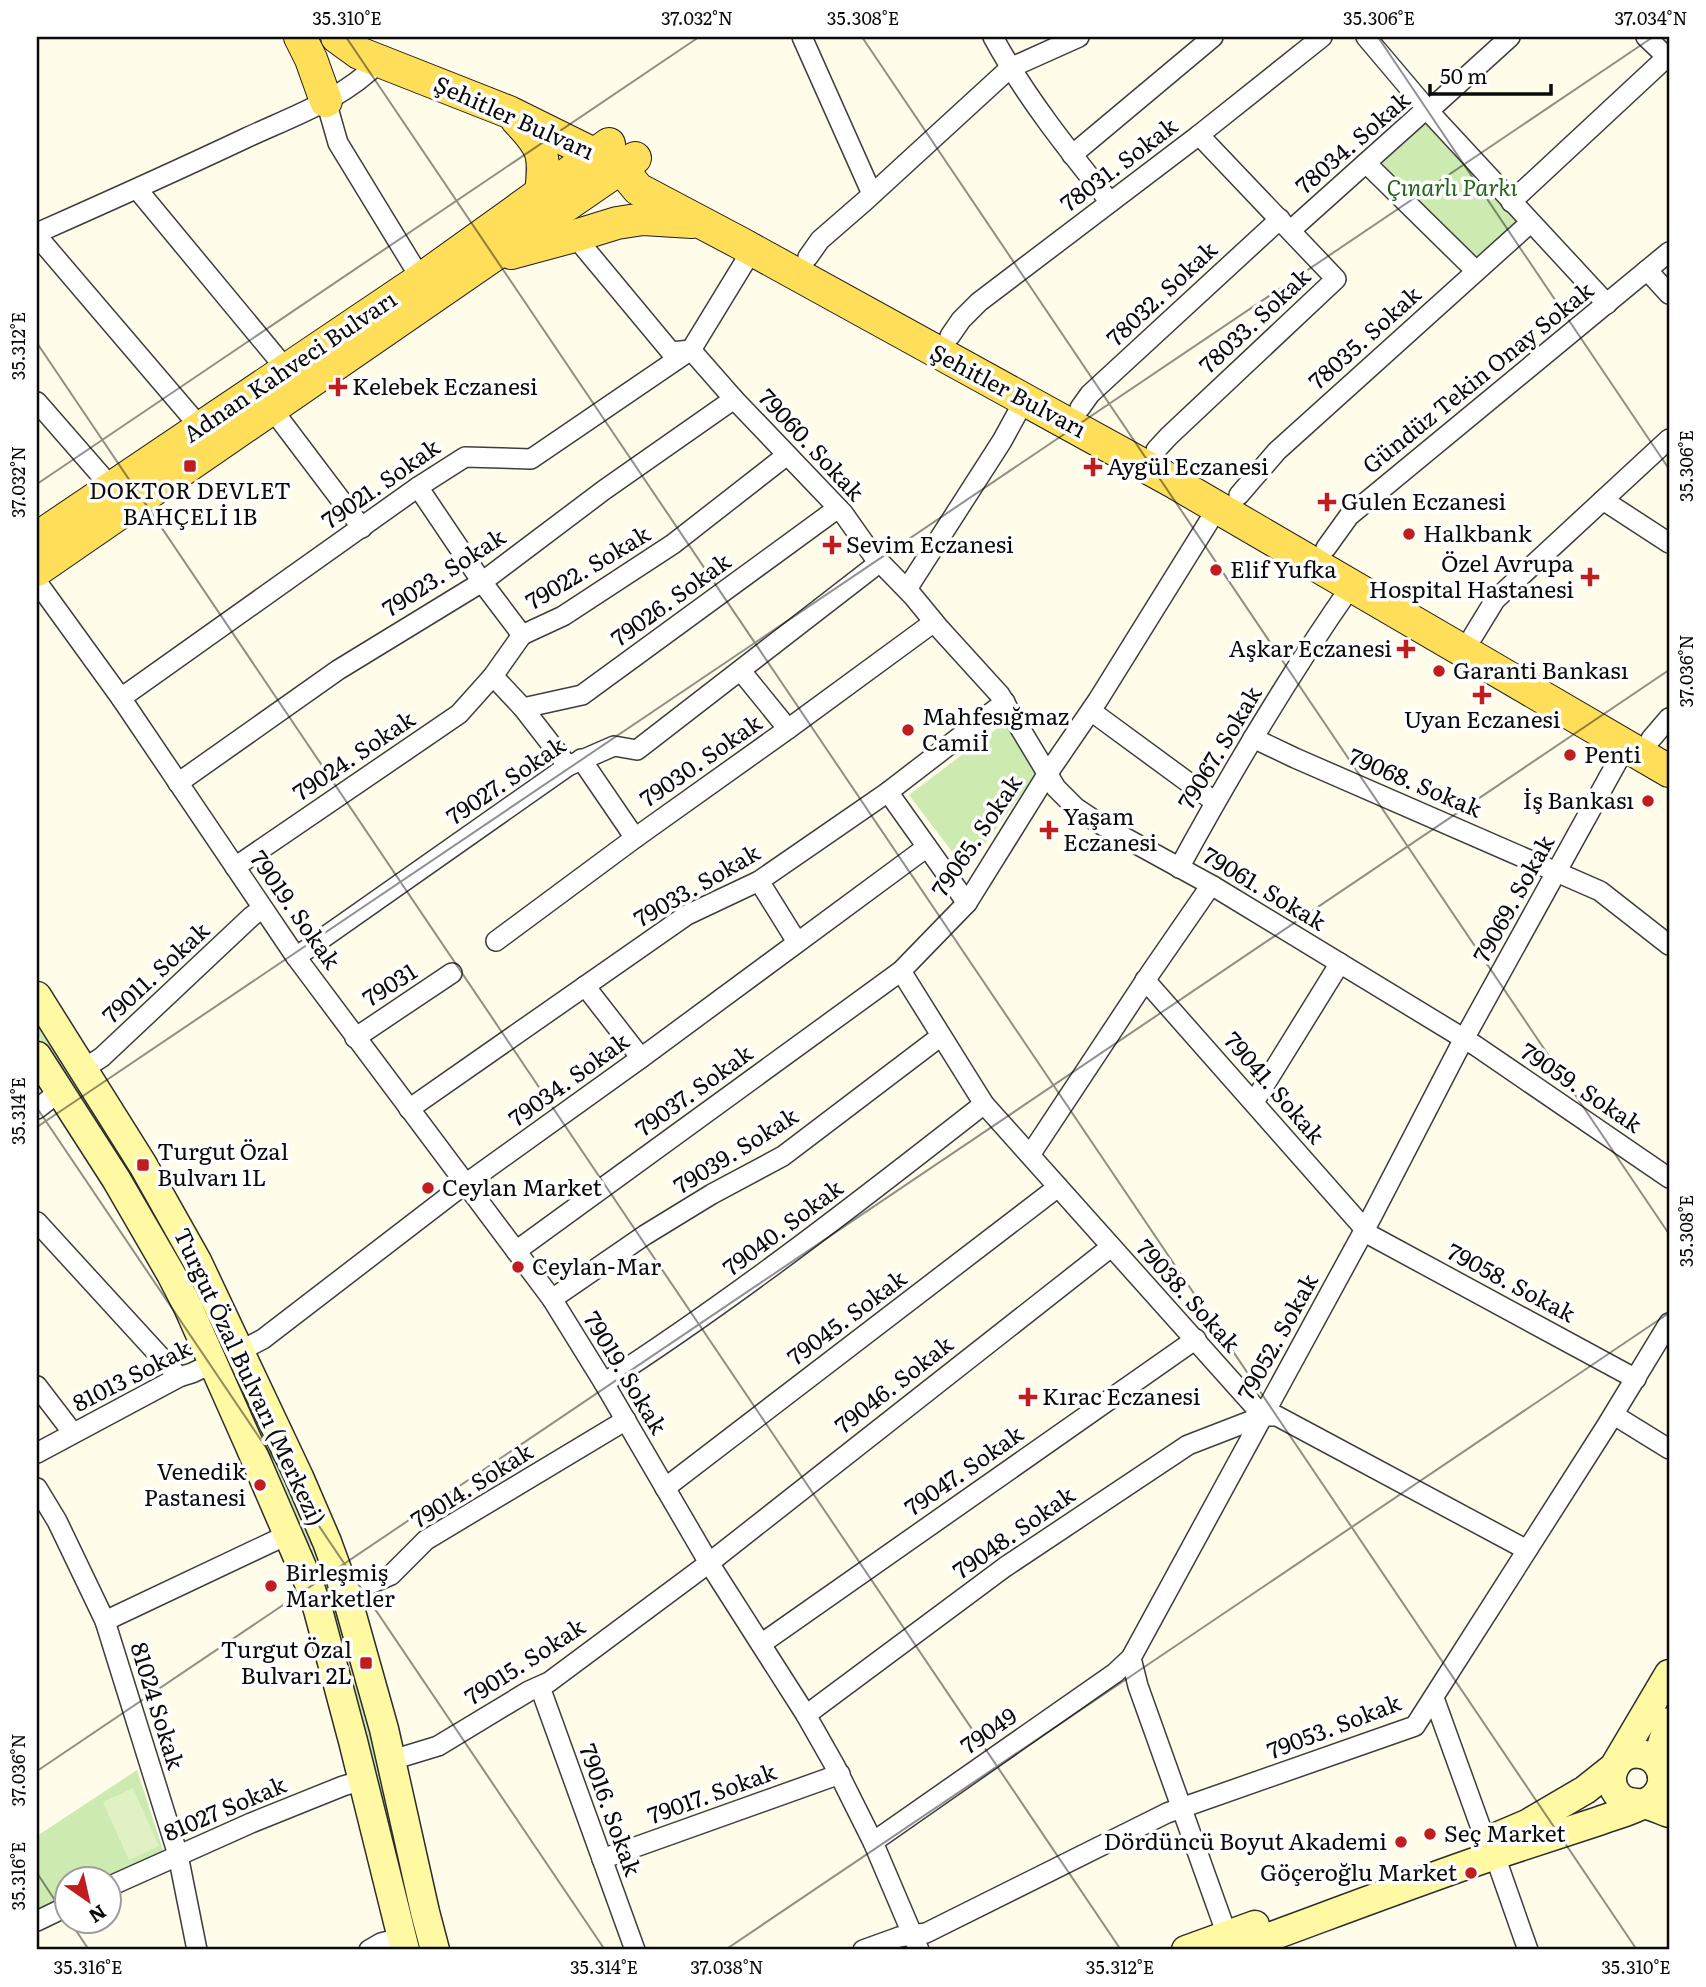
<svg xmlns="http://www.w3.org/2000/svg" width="1706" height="1987" viewBox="0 0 1706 1987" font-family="Literata,serif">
  <rect width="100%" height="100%" fill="#fffce9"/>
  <!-- green -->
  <g fill="#cdebb1">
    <path d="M 1431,118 L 1525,219 L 1478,261 L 1382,163 Z"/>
    <path d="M 1008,720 L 1041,767 L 966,870 L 909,795 Z"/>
    <path d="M 37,1018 L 173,1238 L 242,1380 L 235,1383 L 115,1156 L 37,1034 Z"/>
    <path d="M 244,1385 L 314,1545 L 307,1547 L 237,1388 Z"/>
    <path d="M 315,1548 C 351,1643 374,1742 397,1842 L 389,1842 L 308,1550 Z"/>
    <path d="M 137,1770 L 164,1853 L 106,1878 L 66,1878 L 66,1896 L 37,1909 L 37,1836 Z"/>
  </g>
  <!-- pitch -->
  <path fill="#e0f1c4" d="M 133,1788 L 159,1846 L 129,1860 L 103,1802 Z"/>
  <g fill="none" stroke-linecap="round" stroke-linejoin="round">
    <!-- minor casing -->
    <g stroke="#3e3e3e" stroke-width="22">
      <g id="minor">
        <path d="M 802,37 L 872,194"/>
        <path d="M 993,37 C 1025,96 1068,150 1110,202"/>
        <path d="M 1366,37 L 1432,115 L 1607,304"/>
        <path d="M 1646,37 L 1669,59"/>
        <path d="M 326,101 L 338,143 L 421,279"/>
        <path d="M 1072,155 L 1213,37"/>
        <path d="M 1366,163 L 1476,271"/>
        <path d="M 137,189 L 286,369"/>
        <path d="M 1511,202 L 1667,57"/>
        <path d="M 1291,230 L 1426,109 L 1435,105 L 1510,37"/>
        <path d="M 37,233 C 107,202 176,171 246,138 C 291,117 344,99 379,62"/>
        <path d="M 578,235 L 582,245 L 671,352 L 691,350 L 734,399 L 843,513 L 872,554 L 912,595 L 940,629 L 1000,695 L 1056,788 L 1076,808 L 1100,824 L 1213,886 L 1476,1046 L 1669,1178"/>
        <path d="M 37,236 L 200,427"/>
        <path d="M 808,257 L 820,240 L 866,200 L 1010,68 L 1079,37"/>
        <path d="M 1647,270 L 1669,294"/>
        <path d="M 950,336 L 961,320 L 979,302 L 1199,135 L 1322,37"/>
        <path d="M 37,402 L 112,488"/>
        <path d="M 1080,408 L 1090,394 L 1280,219"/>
        <path d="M 272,409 L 362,528"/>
        <path d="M 1156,450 L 1169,436 L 1336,279 L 1199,135"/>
        <path d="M 418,487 L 482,582 L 522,635 L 563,616 L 673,544 L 787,455"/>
        <path d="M 1239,495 L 1277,451 L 1530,223"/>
        <path d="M 1603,500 L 1669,543"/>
        <path d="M 1326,548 L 1349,516 L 1669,252"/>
        <path d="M 37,582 L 121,698 L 296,957 L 552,1299 L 604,1383 L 709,1563 L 806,1715 L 835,1766 L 873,1842 L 919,1950"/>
        <path d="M 907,589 L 1002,441 L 1025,399"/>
        <path d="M 1473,636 L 1495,600 L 1669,439"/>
        <path d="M 741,671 L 788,729"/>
        <path d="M 493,676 L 523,708 L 568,766"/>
        <path d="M 121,698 L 418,487 L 465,457 L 531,459 L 691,350 L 752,250"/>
        <path d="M 523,708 L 582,695 L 838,508"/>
        <path d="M 1091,711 L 1215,802"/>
        <path d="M 1253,738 L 1295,758 L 1600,891 L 1669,945"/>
        <path d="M 1651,739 L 1669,718"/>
        <path d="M 581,759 L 635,838"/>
        <path d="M 178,783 L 338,670 L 482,582 L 604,490 L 734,399"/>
        <path d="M 888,792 L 967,903"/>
        <path d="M 235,867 L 459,714 L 493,676 L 522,635"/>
        <path d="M 1179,868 C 1232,771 1289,675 1352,585"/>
        <path d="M 759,881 L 797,942"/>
        <path d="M 496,941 L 635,838 L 788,729 L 934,622"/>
        <path d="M 296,957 L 568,766 L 614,746 L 637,750 L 880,562"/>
        <path d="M 901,971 L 984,1104 L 1263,1416 L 1277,1416 L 1527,1550"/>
        <path d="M 1145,980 L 1370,1235 L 1636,1379"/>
        <path d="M 585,986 L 641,1058"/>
        <path d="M 355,1038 L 452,973"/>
        <path d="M 82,1070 L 102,1057 L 252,916 L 262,909"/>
        <path d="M 1254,1102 L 1340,963"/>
        <path d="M 37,1109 L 60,1091"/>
        <path d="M 409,1109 L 687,915 L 759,881 L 888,792 L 1005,702"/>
        <path d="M 1030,1155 L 1151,972 L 1209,888 L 1213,886"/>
        <path d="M 37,1222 L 179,1377"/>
        <path d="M 516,1251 L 901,971 L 967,903 L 1048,773 L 1098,700 L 1218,507"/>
        <path d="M 552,1299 L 645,1235 L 712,1194 L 783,1156 L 941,1036"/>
        <path d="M 240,1351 L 263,1339 L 453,1193 L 641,1058 L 927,847"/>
        <path d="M 604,1383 C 737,1297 860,1201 984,1104"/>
        <path d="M 37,1386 L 73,1433"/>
        <path d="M 1614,1415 L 1669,1449"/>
        <path d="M 37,1453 L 179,1377 L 192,1373 L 213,1363"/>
        <path d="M 37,1488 L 57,1521 L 105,1621 L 178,1855 L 197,1950"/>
        <path d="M 665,1488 L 1058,1187"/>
        <path d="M 346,1594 L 391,1575 L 426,1540 L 626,1420"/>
        <path d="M 105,1621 L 289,1534"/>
        <path d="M 761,1644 L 1196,1339"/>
        <path d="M 1131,1658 L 1138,1686 L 1227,1935"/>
        <path d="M 540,1687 L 635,1950"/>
        <path d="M 1434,1698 L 1486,1842"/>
        <path d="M 806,1715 L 1005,1567 L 1188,1445 L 1263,1416"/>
        <path d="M 392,1760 L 438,1746 L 529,1691 L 549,1682 L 709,1563 L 1111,1247"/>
        <path d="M 873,1842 L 1115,1673 L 1131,1658 L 1372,1216 L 1459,1048 L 1626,746"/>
        <path d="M 1495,1856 L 1528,1950"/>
        <path d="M 602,1859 L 840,1774"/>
        <path d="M 108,1887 L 251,1823 L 343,1786 L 363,1780"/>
        <path d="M 37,1921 L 66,1907"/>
        <path d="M 369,1950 L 381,1943 L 401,1938"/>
        <path d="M 863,1950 L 899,1937 L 926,1933 L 1167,1813 L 1415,1726 L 1607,1425 L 1669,1323"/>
      </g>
    </g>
    <!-- secondary casing -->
    <g stroke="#2d2d2d" stroke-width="31">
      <g id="secondary">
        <path d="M 37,996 L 143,1165 L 197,1261 L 299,1477 L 327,1542 L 346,1594 L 384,1729 L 425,1912 L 435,1950"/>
        <path d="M 37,1056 L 116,1179 L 171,1274 L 188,1307 L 248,1442 L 308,1581 L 318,1610 L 353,1741 L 405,1950"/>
        <path d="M 1662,1776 L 1662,1744 L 1669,1722"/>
        <path d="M 1494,1838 L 1527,1824 L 1585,1790 L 1614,1767 L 1669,1674"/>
        <path d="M 1186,1950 L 1255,1925"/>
        <path d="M 1234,1950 C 1322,1918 1410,1884 1498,1854 C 1532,1843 1566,1832 1599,1821 C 1615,1815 1639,1809 1653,1798 C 1663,1790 1665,1776 1658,1765 C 1654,1759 1647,1755 1640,1754 C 1617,1750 1602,1780 1620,1797 C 1627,1804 1635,1802 1644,1804 C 1653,1806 1661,1810 1669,1813"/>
      </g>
    </g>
    <!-- primary casing -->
    <g stroke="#1c1c1c" stroke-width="34">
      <g id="primary">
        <path d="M 300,37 L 311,59 L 326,101"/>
        <path d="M 337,37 L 359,53 L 509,112 L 620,167 L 638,189 L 740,243 L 1172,481 L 1669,771"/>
        <path d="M 517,120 C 545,149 545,155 541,194"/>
        <path d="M 511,253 L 578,235 L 617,223 L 643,219 L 692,222"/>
        <path d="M 37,538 L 421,279 L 609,144"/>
        <path d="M 37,570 L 635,158"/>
      </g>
    </g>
    <!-- minor -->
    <use href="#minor" stroke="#fff" stroke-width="19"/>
    <!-- secondary -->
    <use href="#secondary" stroke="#fff9a4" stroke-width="28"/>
    <!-- primary -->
    <use href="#primary" stroke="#ffde59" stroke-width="32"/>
  </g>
  <!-- ticks -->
  <path fill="none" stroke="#0b0b0b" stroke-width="2" stroke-opacity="0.45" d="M 346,37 L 1637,1950M 862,37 L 1669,1234M 1378,37 L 1669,469M 37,343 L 1121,1950M 37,484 L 699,37M 37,1108 L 605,1950M 37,1127 L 1653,37M 37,1771 L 1669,670M 37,1873 L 66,1917M 69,1920 L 89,1950M 725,1950 L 1669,1313"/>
  <!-- markers -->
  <g fill="#c11d1e" stroke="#fff" stroke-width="2.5">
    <path d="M334.5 376.5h7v7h7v7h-7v7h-7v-7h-7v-7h7z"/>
    <rect x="183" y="459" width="14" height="14" rx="3.5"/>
    <path d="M1089.5 456.5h7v7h7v7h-7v7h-7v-7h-7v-7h7z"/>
    <path d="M1323.5 491.5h7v7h7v7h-7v7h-7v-7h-7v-7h7z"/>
    <circle cx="1409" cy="534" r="7"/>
    <path d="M828.5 534.5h7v7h7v7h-7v7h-7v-7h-7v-7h7z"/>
    <circle cx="1216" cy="570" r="7"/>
    <path d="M1586.5 566.5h7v7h7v7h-7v7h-7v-7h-7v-7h7z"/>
    <path d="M1402.5 638.5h7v7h7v7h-7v7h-7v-7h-7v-7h7z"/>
    <circle cx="1439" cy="671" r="7"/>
    <path d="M1478.5 684.5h7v7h7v7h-7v7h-7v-7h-7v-7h7z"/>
    <circle cx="908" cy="730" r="7"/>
    <circle cx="1570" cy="755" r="7"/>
    <circle cx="1648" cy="801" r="7"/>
    <path d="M1045.5 819.5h7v7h7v7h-7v7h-7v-7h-7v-7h7z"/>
    <rect x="136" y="1158" width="14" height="14" rx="3.5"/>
    <circle cx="428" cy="1188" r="7"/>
    <circle cx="518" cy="1267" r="7"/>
    <path d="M1024.5 1386.5h7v7h7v7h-7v7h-7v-7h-7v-7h7z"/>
    <circle cx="260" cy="1485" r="7"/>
    <circle cx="271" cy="1586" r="7"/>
    <rect x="359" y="1656" width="14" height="14" rx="3.5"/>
    <circle cx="1430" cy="1834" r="7"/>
    <circle cx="1401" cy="1842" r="7"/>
    <circle cx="1471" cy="1873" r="7"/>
  </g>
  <g text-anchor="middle" stroke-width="7" stroke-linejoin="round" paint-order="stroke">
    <!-- street labels -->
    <g font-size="23" fill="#0b0b0b" stroke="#fff">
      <text transform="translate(514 118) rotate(24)" y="8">Şehitler Bulvarı</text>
      <text transform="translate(1353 143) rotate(-41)" y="8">78034. Sokak</text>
      <text transform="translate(1119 165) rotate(-37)" y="8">78031. Sokak</text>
      <text transform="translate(1162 294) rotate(-43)" y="8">78032. Sokak</text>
      <text transform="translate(1255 321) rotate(-43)" y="8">78033. Sokak</text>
      <text transform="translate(1365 338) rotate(-42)" y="8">78035. Sokak</text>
      <text transform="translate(290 367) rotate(-34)" y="8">Adnan Kahveci Bulvarı</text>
      <text transform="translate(1478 378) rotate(-39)" y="8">Gündüz Tekin Onay Sokak</text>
      <text transform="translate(1008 391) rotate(28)" y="8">Şehitler Bulvarı</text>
      <text transform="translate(811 445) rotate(47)" y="8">79060. Sokak</text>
      <text transform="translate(381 484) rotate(-35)" y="8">79021. Sokak</text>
      <text transform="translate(588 568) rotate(-31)" y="8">79022. Sokak</text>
      <text transform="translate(444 573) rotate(-33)" y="8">79023. Sokak</text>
      <text transform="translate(671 600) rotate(-36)" y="8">79026. Sokak</text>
      <text transform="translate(1220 748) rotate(-59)" y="8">79067. Sokak</text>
      <text transform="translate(354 756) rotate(-34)" y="8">79024. Sokak</text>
      <text transform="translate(701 761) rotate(-35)" y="8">79030. Sokak</text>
      <text transform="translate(506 781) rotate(-34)" y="8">79027. Sokak</text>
      <text transform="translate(1415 783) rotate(23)" y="8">79068. Sokak</text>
      <text transform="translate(977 836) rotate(-56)" y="8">79065. Sokak</text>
      <text transform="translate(697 886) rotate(-30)" y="8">79033. Sokak</text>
      <text transform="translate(1264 889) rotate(31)" y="8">79061. Sokak</text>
      <text transform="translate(1514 899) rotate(-61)" y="8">79069. Sokak</text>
      <text transform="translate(295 910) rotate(55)" y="8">79019. Sokak</text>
      <text transform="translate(156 973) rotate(-43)" y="8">79011. Sokak</text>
      <text transform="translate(390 985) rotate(-33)" y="8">79031</text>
      <text transform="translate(569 1080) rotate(-36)" y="8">79034. Sokak</text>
      <text transform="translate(1274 1088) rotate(49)" y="8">79041. Sokak</text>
      <text transform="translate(1581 1088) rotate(34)" y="8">79059. Sokak</text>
      <text transform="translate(694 1091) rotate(-36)" y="8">79037. Sokak</text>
      <text transform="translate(736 1151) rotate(-32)" y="8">79039. Sokak</text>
      <text transform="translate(783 1228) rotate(-37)" y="8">79040. Sokak</text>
      <text transform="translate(1511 1283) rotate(28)" y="8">79058. Sokak</text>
      <text transform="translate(1188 1296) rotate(48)" y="8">79038. Sokak</text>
      <text transform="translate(847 1318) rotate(-37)" y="8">79045. Sokak</text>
      <text transform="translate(1278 1337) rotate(-61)" y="8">79052. Sokak</text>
      <text transform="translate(625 1373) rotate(59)" y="8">79019. Sokak</text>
      <text transform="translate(132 1376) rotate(-27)" y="8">81013 Sokak</text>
      <text transform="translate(249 1377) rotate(65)" y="8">Turgut Özal Bulvarı (Merkezi)</text>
      <text transform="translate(894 1385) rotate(-38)" y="8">79046. Sokak</text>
      <text transform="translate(964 1471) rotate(-35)" y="8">79047. Sokak</text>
      <text transform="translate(472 1486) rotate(-32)" y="8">79014. Sokak</text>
      <text transform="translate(1014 1533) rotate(-35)" y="8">79048. Sokak</text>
      <text transform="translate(525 1662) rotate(-33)" y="8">79015. Sokak</text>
      <text transform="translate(157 1706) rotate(73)" y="8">81024 Sokak</text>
      <text transform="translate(1334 1727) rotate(-21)" y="8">79053. Sokak</text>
      <text transform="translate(989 1731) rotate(-35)" y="8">79049</text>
      <text transform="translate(712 1794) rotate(-20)" y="8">79017. Sokak</text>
      <text transform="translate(225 1809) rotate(-23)" y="8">81027 Sokak</text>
      <text transform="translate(610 1810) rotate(70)" y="8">79016. Sokak</text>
    </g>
    <!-- park labels -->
    <g font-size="23" font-style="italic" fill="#266519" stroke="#fff">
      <text x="1452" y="196">Çınarlı Parkı</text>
    </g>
    <!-- poi labels -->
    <g font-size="23" fill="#0b0b0b" stroke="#fff" text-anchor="start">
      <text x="352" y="395">Kelebek Eczanesi</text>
      <text x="1107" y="475">Aygül Eczanesi</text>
      <text x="190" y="499" text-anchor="middle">DOKTOR DEVLET<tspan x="190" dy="26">BAHÇELİ 1B</tspan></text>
      <text x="1341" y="510">Gulen Eczanesi</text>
      <text x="1423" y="542">Halkbank</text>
      <text x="846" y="553">Sevim Eczanesi</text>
      <text x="1574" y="572" text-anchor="end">Özel Avrupa<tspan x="1574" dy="26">Hospital Hastanesi</tspan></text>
      <text x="1230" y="578">Elif Yufka</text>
      <text x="1392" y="657" text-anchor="end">Aşkar Eczanesi</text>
      <text x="1453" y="679">Garanti Bankası</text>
      <text x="922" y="725">Mahfesığmaz<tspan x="922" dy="26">Camiİ</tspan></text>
      <text x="1482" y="728" text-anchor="middle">Uyan Eczanesi</text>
      <text x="1584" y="763">Penti</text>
      <text x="1634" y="809" text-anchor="end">İş Bankası</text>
      <text x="1063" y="825">Yaşam<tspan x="1063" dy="26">Eczanesi</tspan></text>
      <text x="157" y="1160">Turgut Özal<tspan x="157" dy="26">Bulvarı 1L</tspan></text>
      <text x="442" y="1196">Ceylan Market</text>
      <text x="532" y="1275">Ceylan-Mar</text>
      <text x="1042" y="1405">Kırac Eczanesi</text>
      <text x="246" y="1480" text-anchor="end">Venedik<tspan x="246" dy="26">Pastanesi</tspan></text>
      <text x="285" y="1581">Birleşmiş<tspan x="285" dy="26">Marketler</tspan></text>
      <text x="352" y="1658" text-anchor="end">Turgut Özal<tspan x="352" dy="26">Bulvarı 2L</tspan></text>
      <text x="1444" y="1842">Seç Market</text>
      <text x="1387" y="1850" text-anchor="end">Dördüncü Boyut Akademi</text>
      <text x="1457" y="1881" text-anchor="end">Göçeroğlu Market</text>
    </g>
  </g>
  <!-- border -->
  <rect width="1706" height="1987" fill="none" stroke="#ffffff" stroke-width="77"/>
  <!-- north arrow -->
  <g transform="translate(88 1900) rotate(146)"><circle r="33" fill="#ffffff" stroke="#9d9d9d" stroke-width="2"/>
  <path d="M0-5L12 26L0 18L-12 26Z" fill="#c11d1e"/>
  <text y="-10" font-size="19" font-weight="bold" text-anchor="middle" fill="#0b0b0b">N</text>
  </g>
  <!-- scale -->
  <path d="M1430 84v10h121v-10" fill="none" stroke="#0b0b0b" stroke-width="3.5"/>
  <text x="1440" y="84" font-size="21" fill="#0b0b0b" stroke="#ffffff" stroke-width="5" paint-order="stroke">50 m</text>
  <rect x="38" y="38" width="1630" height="1910" fill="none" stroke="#0b0b0b" stroke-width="2.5"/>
  <g font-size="18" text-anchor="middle" fill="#0b0b0b">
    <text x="347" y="25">35.310°E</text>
    <text x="697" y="25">37.032°N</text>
    <text x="863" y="25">35.308°E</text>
    <text x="1379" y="25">35.306°E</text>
    <text x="1651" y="25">37.034°N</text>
    <text transform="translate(19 346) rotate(-90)" y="6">35.312°E</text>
    <text transform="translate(1687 466) rotate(-90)" y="6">35.306°E</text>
    <text transform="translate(19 482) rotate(-90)" y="6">37.032°N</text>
    <text transform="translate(1687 671) rotate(-90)" y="6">37.036°N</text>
    <text transform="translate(19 1111) rotate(-90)" y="6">35.314°E</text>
    <text transform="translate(1687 1231) rotate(-90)" y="6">35.308°E</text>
    <text transform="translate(19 1770) rotate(-90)" y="6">37.036°N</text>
    <text transform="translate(19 1876) rotate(-90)" y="6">35.316°E</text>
    <text x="88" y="1974">35.316°E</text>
    <text x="604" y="1974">35.314°E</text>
    <text x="727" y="1974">37.038°N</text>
    <text x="1120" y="1974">35.312°E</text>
    <text x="1636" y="1974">35.310°E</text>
  </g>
</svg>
